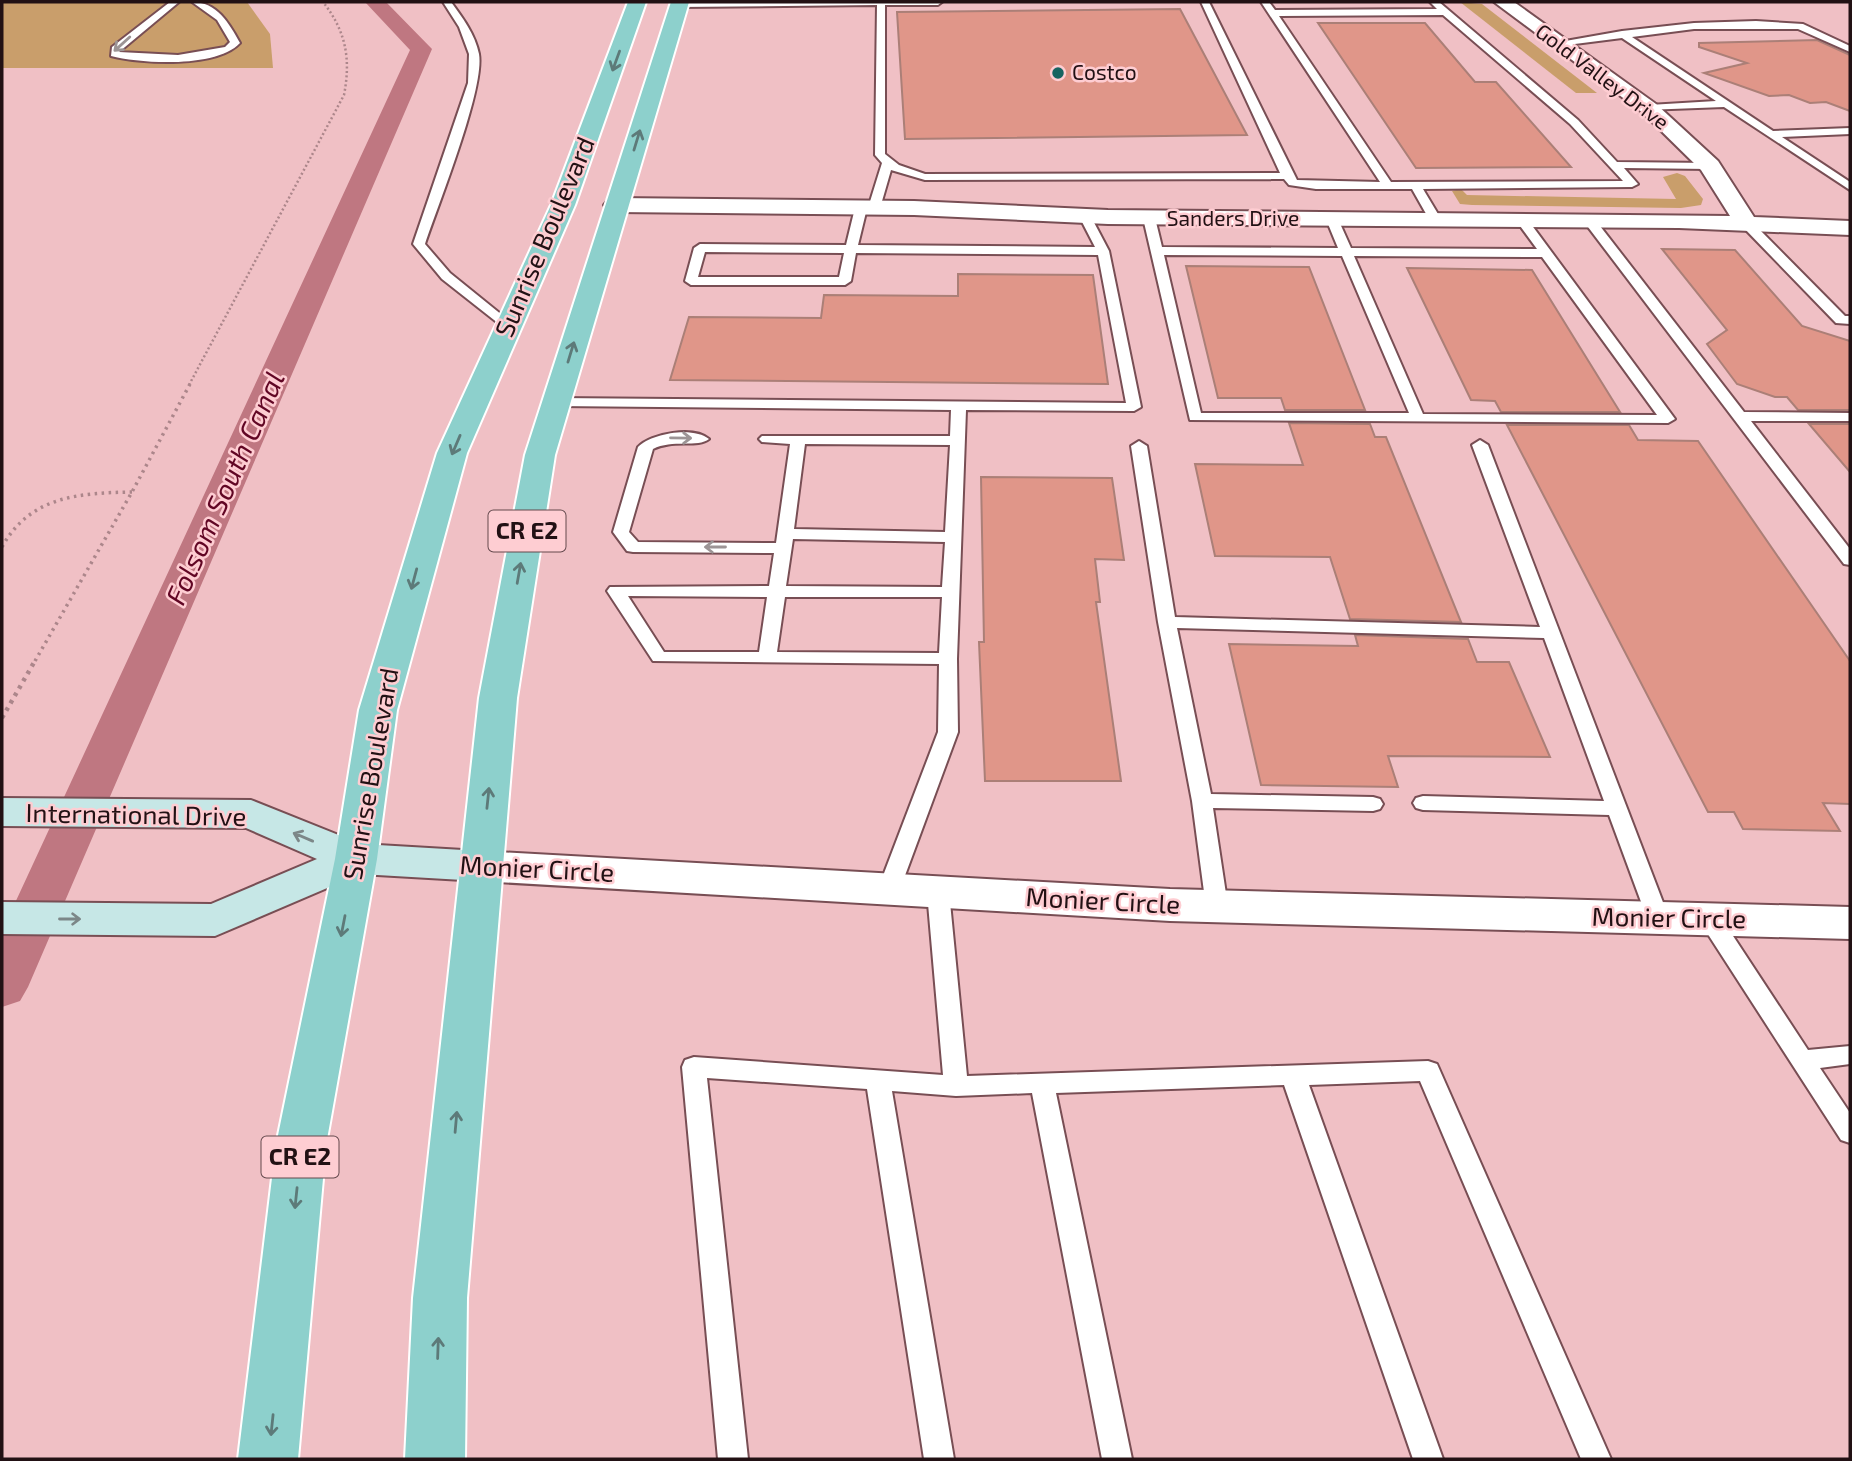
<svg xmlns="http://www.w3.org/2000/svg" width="1852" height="1461" viewBox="0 0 1852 1461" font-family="'Exo 2',sans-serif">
  <rect width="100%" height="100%" fill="#f0c0c5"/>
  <!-- green -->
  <g fill="#c99e6b">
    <path d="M 2,2 L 247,2 L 270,34 L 273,68 L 2,68 Z"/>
    <path d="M 1460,2 L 1482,4 L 1597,93 L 1576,93 Z"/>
    <path d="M 1677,173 L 1685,176 L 1703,199 L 1701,205 L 1681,208 L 1472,205 L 1460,204 L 1452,191 L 1461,189 L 1467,195 L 1676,199 L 1663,177 Z"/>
  </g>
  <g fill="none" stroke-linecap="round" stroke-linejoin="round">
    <!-- canal -->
    <path fill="#bf7781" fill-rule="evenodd" d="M 365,2 L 386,2 L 432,49 L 28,987 L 20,1001 L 2,1007 L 2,931 L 410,50 Z"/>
  </g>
  <!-- building -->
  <g fill="#e09689" stroke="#ab7f77" stroke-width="2">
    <path d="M 1180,9 L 1247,135 L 905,139 L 897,12 Z"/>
    <path d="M 1318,23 L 1425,23 L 1475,82 L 1496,82 L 1571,167 L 1416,168 Z"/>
    <path d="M 1817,40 L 1850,55 L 1850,111 L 1826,102 L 1810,103 L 1789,95 L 1769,96 L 1704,73 L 1747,63 L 1699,47 L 1699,43 Z"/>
    <path d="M 1662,249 L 1735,250 L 1802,326 L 1850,341 L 1850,410 L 1798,410 L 1787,397 L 1775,397 L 1737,384 L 1707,344 L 1727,330 Z"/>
    <path d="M 1186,266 L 1309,267 L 1365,410 L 1285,410 L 1281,398 L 1218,398 Z"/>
    <path d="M 1407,268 L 1532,270 L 1620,412 L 1501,412 L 1495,401 L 1471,400 Z"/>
    <path d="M 958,274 L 1093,275 L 1108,384 L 670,380 L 689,317 L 821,318 L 824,295 L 958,296 Z"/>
    <path d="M 1289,423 L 1370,424 L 1375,437 L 1386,437 L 1461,622 L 1350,619 L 1330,557 L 1215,556 L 1195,464 L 1303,465 Z"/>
    <path d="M 1809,424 L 1850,424 L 1850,472 Z"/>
    <path d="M 1507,425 L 1629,425 L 1638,440 L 1698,441 L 1850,661 L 1850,804 L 1823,803 L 1840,831 L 1743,829 L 1734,812 L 1708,812 Z"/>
    <path d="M 981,477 L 1112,478 L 1124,560 L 1095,559 L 1100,602 L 1096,602 L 1121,781 L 985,781 L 979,642 L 984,642 Z"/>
    <path d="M 1355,635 L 1468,639 L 1477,662 L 1509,662 L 1550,757 L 1388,756 L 1398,787 L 1261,785 L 1229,644 L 1358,646 Z"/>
  </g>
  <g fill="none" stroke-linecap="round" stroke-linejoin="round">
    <!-- service casing -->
    <g stroke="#784e54" stroke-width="4">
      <g id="service">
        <path d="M 170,2 L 179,2 L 119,52 L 178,55 L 225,47 L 230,42 L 217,20 L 192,2 C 217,2 229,23 240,43 C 217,68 142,64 111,56 L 112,47 Z"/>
        <path d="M 443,2 L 451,2 C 462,17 475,34 479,54 C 485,88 438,205 425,244 L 450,273 L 513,324 L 513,330 L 508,331 L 442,279 L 413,244 L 468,83 L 469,54 L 459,27 Z"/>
        <path d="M 677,2 L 942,2 L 938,5 L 885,5 L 885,154 L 899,165 L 925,174 L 1280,173 L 1201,2 L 1209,2 L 1297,180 L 1380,182 L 1261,2 L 1269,2 L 1275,10 L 1437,9 L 1430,2 L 1439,2 L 1578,120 L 1617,162 L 1710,163 L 1716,166 L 1710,169 L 1624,168 L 1638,184 L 1632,187 L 1423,189 L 1441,219 L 1435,223 L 1429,219 L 1412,189 L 1316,189 L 1289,185 L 1284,179 L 925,180 L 891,170 L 880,208 L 874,212 L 868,208 L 882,163 L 875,155 L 877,5 L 679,7 L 675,4 ZM 1443,15 L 1570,124 L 1623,181 L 1391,182 L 1279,16 Z"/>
        <path d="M 1756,21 L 1803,24 L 1850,46 L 1850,52 L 1798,29 L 1694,29 L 1632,37 L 1773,131 L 1850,128 L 1850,134 L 1782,137 L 1850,182 L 1850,190 L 1724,107 L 1645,110 L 1645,106 L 1649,105 L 1716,101 L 1622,38 L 1559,46 L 1554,43 L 1622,31 L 1694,23 Z"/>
        <path d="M 861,204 L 867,208 L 858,245 L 1095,247 L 1079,216 L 1089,213 L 1109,251 L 1141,407 L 1134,411 L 966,410 L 957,659 L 958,732 L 900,889 L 897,894 L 889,897 L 881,894 L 878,889 L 938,732 L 939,664 L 653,661 L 607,591 L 610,587 L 769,586 L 774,553 L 633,552 L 627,551 L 613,532 L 638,447 C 651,433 694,426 709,439 C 698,448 672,439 653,449 L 629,532 L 638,542 L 776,543 L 790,444 L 762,442 L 759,439 L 762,436 L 950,436 L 951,410 L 556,406 L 549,402 L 556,398 L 1126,403 L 1098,255 L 856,253 L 851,281 L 845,285 L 691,285 L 685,281 L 694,248 L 700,244 L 846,245 L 855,208 ZM 705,252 L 844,253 L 839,277 L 698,277 ZM 805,444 L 950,445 L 945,532 L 794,529 ZM 793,539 L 945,542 L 942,587 L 786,586 ZM 628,596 L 767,597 L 759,652 L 664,652 ZM 785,597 L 942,597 L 939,653 L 777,652 Z"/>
        <path d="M 1145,215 L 1155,218 L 1162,247 L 1338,248 L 1326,219 L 1332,215 L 1338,219 L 1351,248 L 1537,249 L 1515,219 L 1525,216 L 1675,419 L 1668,423 L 1190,420 L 1143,218 ZM 1164,255 L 1342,256 L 1409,413 L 1201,413 ZM 1354,256 L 1542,257 L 1657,415 L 1423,414 Z"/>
        <path d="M 1585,217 L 1593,217 L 1744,412 L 1850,413 L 1850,421 L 1751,421 L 1850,549 L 1850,565 L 1844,564 L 1585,223 Z"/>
        <path d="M 1746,219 L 1750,220 L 1845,316 L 1850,316 L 1850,324 L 1836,323 L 1742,226 L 1740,223 Z"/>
        <path d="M 1480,440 L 1488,445 L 1669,918 L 1666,924 L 1658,926 L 1650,924 L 1647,918 L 1609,815 L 1423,810 L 1416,808 L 1413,803 L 1416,798 L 1423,796 L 1604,801 L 1544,638 L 1177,628 L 1211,794 L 1373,797 L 1380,799 L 1383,804 L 1380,809 L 1373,811 L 1213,808 L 1228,907 L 1225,913 L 1217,915 L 1209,913 L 1206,907 L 1192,801 L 1158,622 L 1131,446 L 1139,441 L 1147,446 L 1175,617 L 1540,627 L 1472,445 Z"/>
        <path d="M 938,884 L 946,887 L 949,892 L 967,1076 L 1428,1061 L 1437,1064 L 1611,1459 L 1581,1459 L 1420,1081 L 1309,1085 L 1443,1459 L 1413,1459 L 1284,1085 L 1056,1093 L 1132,1459 L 1102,1459 L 1032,1093 L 956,1096 L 892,1091 L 954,1459 L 924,1459 L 867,1089 L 707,1078 L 748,1459 L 718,1459 L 682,1067 L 685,1060 L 694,1057 L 943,1075 L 927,892 L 930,887 Z"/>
        <path d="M 1710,911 L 1718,913 L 1808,1050 L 1850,1046 L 1850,1064 L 1820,1068 L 1850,1113 L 1850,1143 L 1841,1140 L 1702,925 L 1699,919 L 1702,913 Z"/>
      </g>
    </g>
    <!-- minor casing -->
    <g stroke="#784e54" stroke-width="4">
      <g id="minor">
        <path d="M 1494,2 L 1514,2 L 1656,104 L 1718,161 L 1754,217 L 1850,221 L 1850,235 L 1679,228 L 1108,224 L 914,215 L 616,212 L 608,210 L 604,205 L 608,200 L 616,198 L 914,201 L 1108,210 L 1730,216 L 1701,170 L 1642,112 Z"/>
        <path d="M 480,851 L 1170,889 L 1850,907 L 1850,939 L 1170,921 L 480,881 L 465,877 L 459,866 L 465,855 Z"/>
      </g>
    </g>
    <!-- secondary casing -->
    <g stroke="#784e54" stroke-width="4">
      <path id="secondary" d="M 2,798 L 251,800 L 361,844 L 480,851 L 495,855 L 501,866 L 495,877 L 480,881 L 360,874 L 215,936 L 2,934 L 2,902 L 211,904 L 317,859 L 246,828 L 2,826 Z"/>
    </g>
    <!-- primary casing -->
    <g stroke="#fff" stroke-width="4">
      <g id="primary">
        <path d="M 628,2 L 646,2 L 575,205 L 467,453 L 397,710 L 377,859 L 326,1145 L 298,1459 L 238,1459 L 276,1145 L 335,859 L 359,710 L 437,453 L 551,205 Z"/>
        <path d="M 671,2 L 689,2 L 555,455 L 517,698 L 467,1298 L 465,1459 L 405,1459 L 413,1298 L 479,698 L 525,455 Z"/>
      </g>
    </g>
    <!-- path-far2 -->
    <path stroke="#ac868b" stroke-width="2.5" stroke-dasharray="2 2.5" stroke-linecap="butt" d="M 189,385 L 344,95 C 351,59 346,31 323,2"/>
    <!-- path-far1 -->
    <g stroke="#ac868b" stroke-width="3.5" stroke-dasharray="2.5 4.5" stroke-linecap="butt">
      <path d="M 2,547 C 30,496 79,493 132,492"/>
      <path d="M 35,661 L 132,492 L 190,384"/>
    </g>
    <!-- path -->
    <path stroke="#ac868b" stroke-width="4.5" stroke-dasharray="3.5 5" stroke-linecap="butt" d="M 2,718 L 36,659"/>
    <!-- service -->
    <use href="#service" fill="#fff" fill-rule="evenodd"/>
    <!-- minor -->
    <use href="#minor" fill="#fff" fill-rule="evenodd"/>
    <!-- secondary -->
    <use href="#secondary" fill="#c6e7e6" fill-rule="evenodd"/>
    <!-- primary -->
    <use href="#primary" fill="#8dd0cc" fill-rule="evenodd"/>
  </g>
  <!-- one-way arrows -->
  <defs><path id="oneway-shaft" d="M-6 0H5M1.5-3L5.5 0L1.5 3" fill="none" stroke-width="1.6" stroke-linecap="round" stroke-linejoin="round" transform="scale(1.75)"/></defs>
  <g stroke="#9c9495">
    <use href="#oneway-shaft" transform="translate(122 44) rotate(138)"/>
    <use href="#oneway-shaft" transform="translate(681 438) rotate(1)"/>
    <use href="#oneway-shaft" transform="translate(715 547) rotate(-180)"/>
  </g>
  <g stroke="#5d7a79">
    <use href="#oneway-shaft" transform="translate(616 61) rotate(110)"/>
    <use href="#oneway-shaft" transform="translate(637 140) rotate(-73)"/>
    <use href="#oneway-shaft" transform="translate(571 352) rotate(-73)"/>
    <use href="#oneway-shaft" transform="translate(456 445) rotate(113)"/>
    <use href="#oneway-shaft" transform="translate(519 573) rotate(-80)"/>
    <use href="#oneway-shaft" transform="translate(414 579) rotate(105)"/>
    <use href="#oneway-shaft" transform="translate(488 798) rotate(-84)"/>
    <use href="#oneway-shaft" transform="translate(343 926) rotate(101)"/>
    <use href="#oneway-shaft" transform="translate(456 1122) rotate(-85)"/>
    <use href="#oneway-shaft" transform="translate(296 1198) rotate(96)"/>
    <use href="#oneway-shaft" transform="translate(438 1348) rotate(-88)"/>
    <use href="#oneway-shaft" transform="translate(272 1425) rotate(96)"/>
  </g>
  <g stroke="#7c8788">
    <use href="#oneway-shaft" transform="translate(303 837) rotate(-157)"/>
    <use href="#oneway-shaft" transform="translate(70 919)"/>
  </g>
  <!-- markers -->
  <circle fill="#166461" stroke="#fecdd2" stroke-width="2.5" cx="1058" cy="73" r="7"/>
  <g text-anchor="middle" stroke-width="5" stroke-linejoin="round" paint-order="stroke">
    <!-- far-poi labels -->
    <g font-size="21" fill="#221114" stroke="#fecdd2" text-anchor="start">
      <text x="1072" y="80">Costco</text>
    </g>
    <!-- far-street labels -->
    <g font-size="21" fill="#221114" stroke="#fecdd2">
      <text transform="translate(1602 77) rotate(37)" y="7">Gold Valley Drive</text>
      <text x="1233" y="226">Sanders Drive</text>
    </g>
    <!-- shield labels -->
    <g fill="#fecdd2" stroke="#64494d" stroke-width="2">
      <rect x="488.5" y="510.5" width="77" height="41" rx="5"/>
      <rect x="261.5" y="1136.5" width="77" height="41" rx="5"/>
    </g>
    <g font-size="24" font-weight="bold" fill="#221114">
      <text x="527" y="539">CR E2</text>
      <text x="300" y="1165">CR E2</text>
    </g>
    <!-- street labels -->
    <g font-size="26" fill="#221114" stroke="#fecdd2">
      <text transform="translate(545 237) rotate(-67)" y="9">Sunrise Boulevard</text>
      <text transform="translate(371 774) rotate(-80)" y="9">Sunrise Boulevard</text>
      <text transform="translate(136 815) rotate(1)" y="9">International Drive</text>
      <text transform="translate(537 869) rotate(3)" y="9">Monier Circle</text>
      <text transform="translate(1103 901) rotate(3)" y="9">Monier Circle</text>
      <text transform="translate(1669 918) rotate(1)" y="9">Monier Circle</text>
    </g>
    <!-- water labels -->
    <g font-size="28" font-style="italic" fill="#610624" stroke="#fecdd2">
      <text transform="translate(225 488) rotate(-66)" y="10">Folsom South Canal</text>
    </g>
  </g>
  <!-- border -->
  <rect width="1852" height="1461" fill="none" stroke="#221114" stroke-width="7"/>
</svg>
